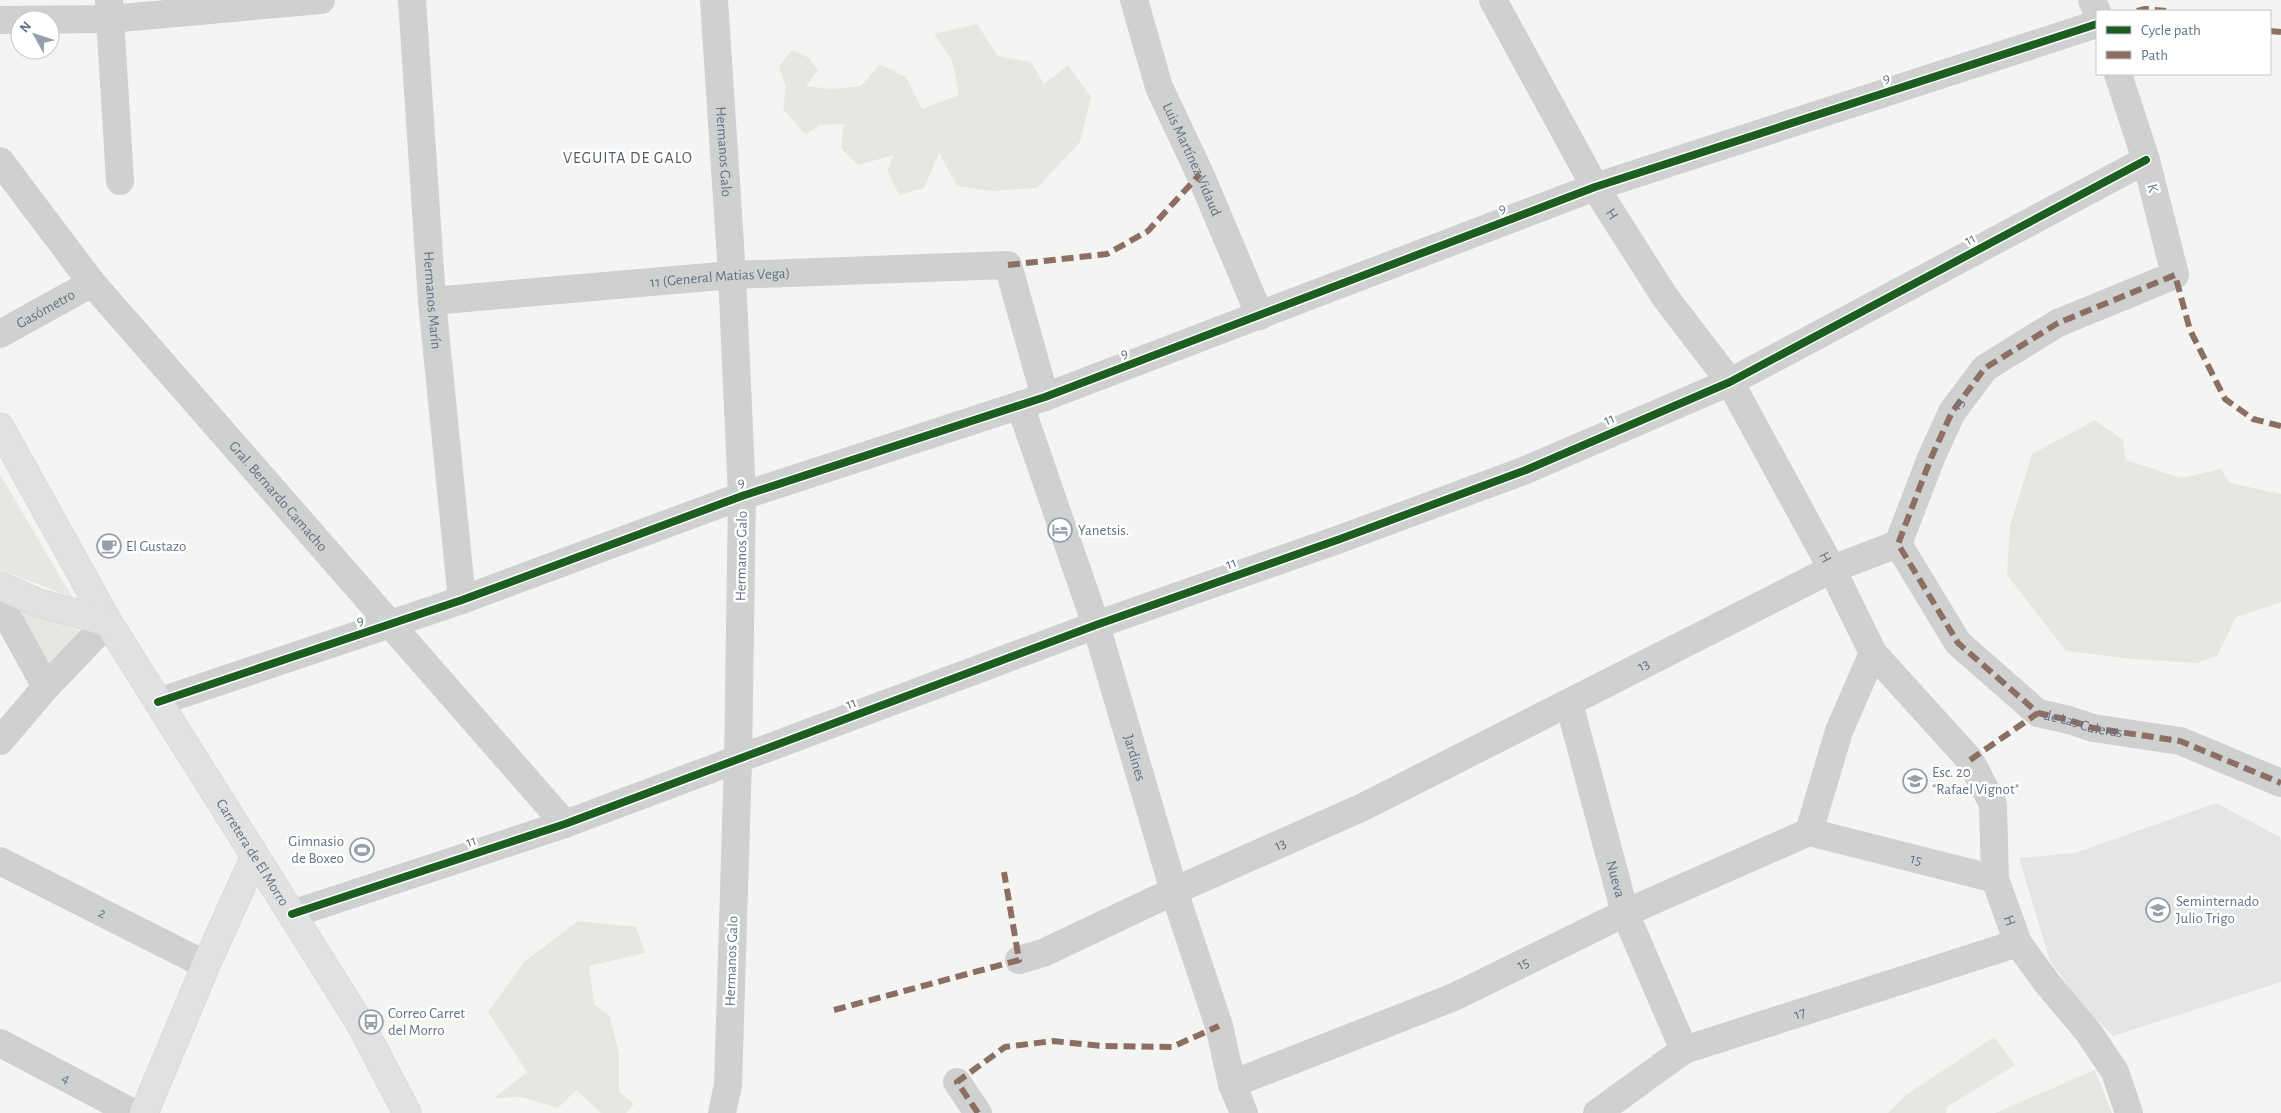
<svg xmlns="http://www.w3.org/2000/svg" width="2281" height="1113" viewBox="0 0 2281 1113" font-family="'Alegreya Sans',sans-serif">
  <rect width="100%" height="100%" fill="#f4f5f3"/>
  <!-- built -->
  <path fill="#e4e6e6" d="M 2216,803 L 2280,837 L 2281,841 L 2281,982 L 2113,1036 L 2080,1002 L 2050,961 L 2019,858 L 2075,853 Z"/>
  <!-- green -->
  <g fill="#e4e8e1">
    <path d="M 977,24 L 998,56 L 1031,62 L 1044,84 L 1068,65 L 1091,97 L 1080,142 L 1037,188 L 991,191 L 957,186 L 939,153 L 924,188 L 899,195 L 887,170 L 894,155 L 858,165 L 841,148 L 844,124 L 819,125 L 806,135 L 783,109 L 786,87 L 779,66 L 792,50 L 809,58 L 818,70 L 806,86 L 831,89 L 861,86 L 880,64 L 906,77 L 922,109 L 959,95 L 952,60 L 934,34 Z"/>
    <path d="M 2095,420 L 2123,440 L 2126,460 L 2181,478 L 2221,469 L 2230,483 L 2281,494 L 2281,602 L 2236,617 L 2217,656 L 2197,663 L 2133,659 L 2066,651 L 2007,575 L 2010,526 L 2032,454 Z"/>
    <path d="M 0,474 L 72,597 L 0,570 Z"/>
    <path d="M 18,606 L 80,631 L 50,667 Z"/>
    <path d="M 578,921 L 636,927 L 645,953 L 589,966 L 594,1004 L 610,1016 L 619,1054 L 619,1092 L 634,1104 L 626,1113 L 601,1113 L 576,1090 L 558,1108 L 522,1097 L 494,1098 L 527,1072 L 488,1012 L 524,962 Z"/>
    <path d="M 1994,1037 L 2015,1065 L 1947,1107 L 1946,1113 L 1888,1113 L 1906,1095 Z"/>
    <path d="M 2095,1070 L 2112,1113 L 1995,1113 Z"/>
  </g>
  <g fill="none" stroke-linecap="round" stroke-linejoin="round">
    <!-- major casing -->
    <g stroke="#d0d1d1" stroke-width="29">
      <g id="major">
        <path id="s16" d="M 0,427 L 108,622 L 360,1023 L 407,1113"/>
        <path d="M 0,586 L 39,603 L 108,622"/>
        <path d="M 144,1113 L 206,965 L 255,856"/>
      </g>
    </g>
    <!-- minor -->
    <g stroke="#cfd0d0" stroke-width="28">
      <path id="s1" d="M 412,0 L 432,301 L 462,600"/>
      <path id="s2" d="M 714,0 L 732,275 L 742,496 L 738,761 L 728,1085 L 722,1113"/>
      <path id="s3" d="M 1134,0 L 1159,87 L 1200,174 L 1260,316"/>
      <path id="s4" d="M 1493,0 L 1595,187 L 1665,297 L 1730,382 L 1832,569 L 1873,653 L 1970,760 L 1993,804 L 1995,879 L 2018,943 L 2047,983 L 2089,1033 L 2115,1072 L 2129,1113"/>
      <path d="M 2092,0 L 2097,12"/>
      <path d="M 109,1 L 120,181"/>
      <path d="M 0,20 L 110,19 L 321,0"/>
      <path id="s5" d="M 0,161 L 92,283 L 565,824"/>
      <path id="s6" d="M 432,301 L 732,275 L 1008,265 L 1045,397"/>
      <path id="s7" d="M 0,334 L 92,283"/>
      <path id="s8" d="M 1020,405 L 1096,625 L 1174,891 L 1219,1026 L 1232,1084 L 1244,1113"/>
      <path d="M 1898,544 L 1958,643 L 2038,713 L 2069,720 L 2093,728 L 2180,741 L 2281,783"/>
      <path d="M 0,603 L 46,687"/>
      <path id="s9" d="M 1873,653 L 1839,731 L 1809,832 L 1995,879"/>
      <path d="M 158,702 L 462,600 L 742,496 L 1045,397 L 1595,187 L 2097,24"/>
      <path id="s10" d="M 1569,703 L 1625,913 L 1684,1050"/>
      <path d="M 0,741 L 46,687 L 108,622"/>
      <path id="s11" d="M 0,861 L 206,965"/>
      <path d="M 292,914 L 565,824 L 1096,625 L 1340,539 L 1526,470 L 1730,382 L 2146,160"/>
      <path id="s12" d="M 1019,960 L 1043,953 L 1174,891 L 1363,807 L 1832,569 L 1898,544 L 1931,458 L 1952,412 L 1985,368 L 2058,323 L 2175,275 L 2146,160 L 2118,74"/>
      <path id="s13" d="M 0,1043 L 133,1113"/>
      <path d="M 957,1082 L 978,1113"/>
      <path id="s14" d="M 1232,1084 L 1454,997 L 1625,913 L 1809,832"/>
      <path id="s15" d="M 1597,1113 L 1684,1050 L 2018,943"/>
    </g>
    <!-- major -->
    <use href="#major" stroke="#e1e1e2" stroke-width="28"/>
    <!-- quiet -->
    <g stroke="#8d6e63" stroke-width="6" stroke-dasharray="12 6" stroke-linecap="butt">
      <path d="M 2137,11 L 2145,9 L 2166,11"/>
      <path d="M 2270,31 L 2281,32"/>
      <path d="M 1008,265 L 1107,254 L 1148,231 L 1200,174"/>
      <path id="s17" d="M 2281,426 L 2253,419 L 2225,399 L 2190,330 L 2175,275 L 2058,323 L 1985,368 L 1952,412 L 1931,458 L 1898,544 L 1958,643 L 2038,713 L 2069,720 L 2093,728 L 2180,741 L 2281,783"/>
      <path d="M 1970,760 L 2038,713"/>
      <path d="M 834,1010 L 1019,960 L 1004,872"/>
      <path d="M 978,1113 L 957,1082 L 1005,1047 L 1053,1041 L 1101,1046 L 1172,1047 L 1219,1026"/>
    </g>
    <!-- cycleway casing -->
    <g stroke="#fff" stroke-width="11">
      <g id="cycleway">
        <path d="M 158,702 L 462,600 L 742,496 L 1045,397 L 1595,187 L 2097,24"/>
        <path d="M 292,914 L 565,824 L 1096,625 L 1340,539 L 1526,470 L 1730,382 L 2146,160"/>
      </g>
    </g>
    <!-- cycleway -->
    <use href="#cycleway" stroke="#1b5e20" stroke-width="8"/>
  </g>
  <!-- icons -->
  <defs>
    <g id="hotel-ring" transform="scale(1.25)"><circle r="9.5" fill="#fff" stroke="#96a0ab" stroke-width="1.5"/><path d="M-6-4.5h1.5V1H6V5H4.5V3h-9V5H-6ZM-4 0a1.8 1.8 0 1 1 3.6 0ZM.5 0V-2.5h3Q6-2.5 6 0Z" fill="#96a0ab"/></g>
    <g id="cafe-ring" transform="scale(1.25)"><circle r="9.5" fill="#fff" stroke="#96a0ab" stroke-width="1.5"/><path d="M-5.5-4.5H6V0H3Q3 3.5 0 3.5H-2.5Q-5.5 3.5-5.5 0ZM3-3.2v2h1.7v-2ZM-6 4.5H4V6H-6Z" fill="#96a0ab"/></g>
    <g id="school-ring" transform="scale(1.25)"><circle r="9.5" fill="#fff" stroke="#96a0ab" stroke-width="1.5"/><path d="M0-5L7-2L0 1L-7-2ZM-4 1L0 2.5L4 1V4Q0 6-4 4Z" fill="#96a0ab"/></g>
    <g id="stadium-ring" transform="scale(1.25)"><circle r="9.5" fill="#fff" stroke="#96a0ab" stroke-width="1.5"/><path d="M0-5a6.5 5 0 1 0 0 10a6.5 5 0 1 0 0-10ZM-3.5-1.8h7v3.6h-7Z" fill="#96a0ab"/></g>
    <g id="bus-ring" transform="scale(1.25)"><circle r="9.5" fill="#fff" stroke="#96a0ab" stroke-width="1.5"/><path d="M-5-6H5V4H4V6H2V4H-2V6H-4V4H-5ZM-3.5-4V0h7V-4ZM-3.5 1.2v1.5H-2V1.2ZM2 1.2v1.5H3.5V1.2Z" fill="#96a0ab"/></g>
  </defs>
  <g fill-rule="evenodd">
    <use href="#hotel-ring" x="1060" y="530"/>
    <use href="#cafe-ring" x="109" y="546"/>
    <use href="#school-ring" x="1915" y="781"/>
    <use href="#stadium-ring" x="362" y="850"/>
    <use href="#school-ring" x="2158" y="910"/>
    <use href="#bus-ring" x="371" y="1022"/>
  </g>
  <g text-anchor="middle" stroke-width="5" stroke-linejoin="round" paint-order="stroke">
    <!-- street labels -->
    <g font-size="15" fill="#647284" stroke="#fff">
      <text transform="translate(1886 78) rotate(-18)" y="5">9</text>
      <text dy="5" stroke="none"><textPath href="#s2" startOffset="152">Hermanos Galo</textPath></text>
      <text dy="5" stroke="none"><textPath href="#s3" startOffset="170">Luis Martínez Vidaud</textPath></text>
      <text transform="translate(2153 188) rotate(76)" y="5">K</text>
      <text transform="translate(1502 208) rotate(-21)" y="5">9</text>
      <text dy="5" stroke="none"><textPath href="#s4" startOffset="245">H</textPath></text>
      <text transform="translate(1970 239) rotate(-28)" y="5">11</text>
      <text dy="5" stroke="none"><textPath href="#s6" startOffset="289">11 (General Matias Vega)</textPath></text>
      <text dy="5" stroke="none"><textPath href="#s1" startOffset="301">Hermanos Marín</textPath></text>
      <text dy="5" stroke="none"><textPath href="#s7" startOffset="52">Gasómetro</textPath></text>
      <text transform="translate(1124 353) rotate(-21)" y="5">9</text>
      <text dy="5" stroke="none"><textPath href="#s12" startOffset="1126">13</textPath></text>
      <text transform="translate(1609 419) rotate(-23)" y="5">11</text>
      <text transform="translate(741 482) rotate(-19)" y="5">9</text>
      <text dy="5" stroke="none"><textPath href="#s5" startOffset="436">Gral. Bernardo Camacho</textPath></text>
      <text transform="translate(741 556) rotate(-89)" y="5">Hermanos Galo</text>
      <text dy="5" stroke="none"><textPath href="#s4" startOffset="650">H</textPath></text>
      <text transform="translate(1231 563) rotate(-19)" y="5">11</text>
      <text transform="translate(360 620) rotate(-19)" y="5">9</text>
      <text dy="5" stroke="none"><textPath href="#s12" startOffset="691">13</textPath></text>
      <text transform="translate(851 703) rotate(-21)" y="5">11</text>
      <text dy="5" stroke="none"><textPath href="#s17" startOffset="876">de Las Caleras</textPath></text>
      <text dy="5" stroke="none"><textPath href="#s8" startOffset="371">Jardines</textPath></text>
      <text transform="translate(471 841) rotate(-18)" y="5">11</text>
      <text dy="5" stroke="none"><textPath href="#s12" startOffset="286">13</textPath></text>
      <text dy="5" stroke="none"><textPath href="#s16" startOffset="495">Carretera de El Morro</textPath></text>
      <text dy="5" stroke="none"><textPath href="#s9" startOffset="301">15</textPath></text>
      <text dy="5" stroke="none"><textPath href="#s10" startOffset="182">Nueva</textPath></text>
      <text dy="5" stroke="none"><textPath href="#s11" startOffset="115">2</textPath></text>
      <text dy="5" stroke="none"><textPath href="#s4" startOffset="1070">H</textPath></text>
      <text transform="translate(731 961) rotate(-88)" y="5">Hermanos Galo</text>
      <text dy="5" stroke="none"><textPath href="#s14" startOffset="315">15</textPath></text>
      <text dy="5" stroke="none"><textPath href="#s15" startOffset="229">17</textPath></text>
      <text dy="5" stroke="none"><textPath href="#s13" startOffset="75">4</textPath></text>
    </g>
    <!-- poi labels -->
    <g font-size="15" fill="#647284" stroke="#fff" text-anchor="start">
      <text x="1078" y="535">Yanetsis.</text>
      <text x="126" y="551">El Gustazo</text>
      <text x="1932" y="777">Esc. 20<tspan x="1932" dy="17">"Rafael Vignot"</tspan></text>
      <text x="344" y="846" text-anchor="end">Gimnasio<tspan x="344" dy="17">de Boxeo</tspan></text>
      <text x="2176" y="906">Seminternado<tspan x="2176" dy="17">Julio Trigo</tspan></text>
      <text x="388" y="1018">Correo Carret<tspan x="388" dy="17">del Morro</tspan></text>
    </g>
    <!-- neighbourhood labels -->
    <g font-size="16" letter-spacing="1" fill="#525c69" stroke="#fff">
      <text x="628" y="163">VEGUITA DE GALO</text>
    </g>
  </g>
  <!-- legend -->
  <rect x="2096" y="10" width="175" height="65" fill="#ffffff" stroke="#c1c7ce"/>
  <rect x="2106" y="26" width="25" height="8" fill="#1b5e20" stroke="#c1c7ce"/>
  <text x="2141" y="35" font-size="15" fill="#647284">Cycle path</text>
  <rect x="2106" y="51" width="25" height="8" fill="#8d6e63" stroke="#c1c7ce"/>
  <text x="2141" y="60" font-size="15" fill="#647284">Path</text>
  <!-- north arrow -->
  <g transform="translate(35 35) rotate(310)"><circle r="24" fill="#ffffff" stroke="#c1c7ce"/>
  <path d="M0-4L9 19L0 12L-9 19Z" fill="#96a0ab"/>
  <text y="-8" font-size="14" font-weight="bold" text-anchor="middle" fill="#647284">N</text>
  </g>
</svg>
